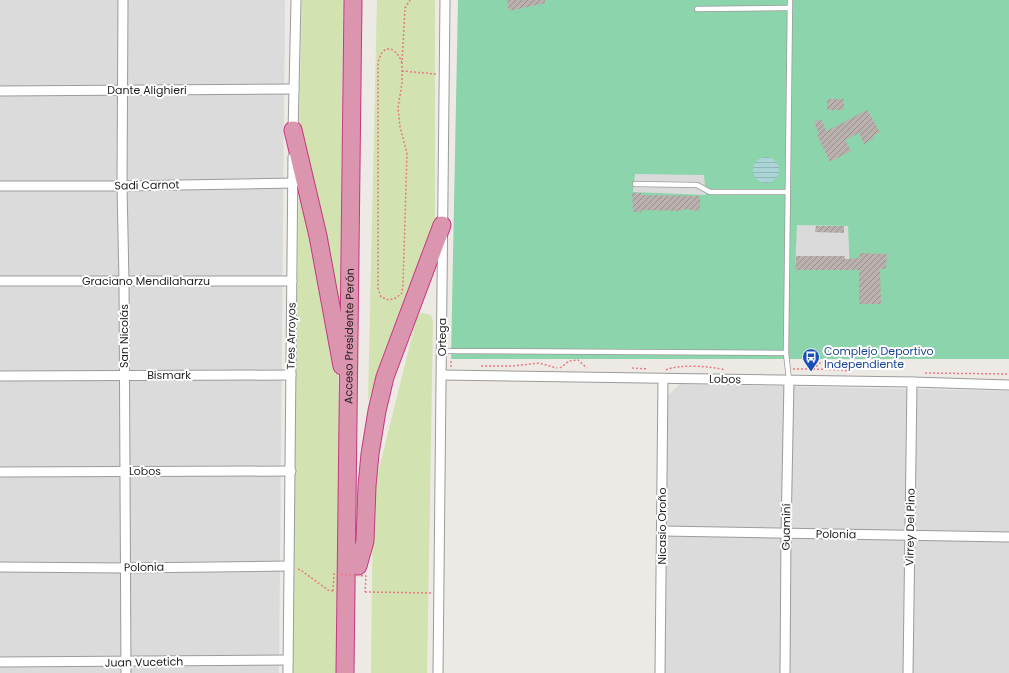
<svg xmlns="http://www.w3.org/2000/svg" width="1009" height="673" viewBox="0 0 1009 673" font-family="Poppins,sans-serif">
  <defs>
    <pattern id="water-rules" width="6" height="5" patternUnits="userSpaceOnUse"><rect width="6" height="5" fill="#aad4d6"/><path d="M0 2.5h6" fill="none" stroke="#92b6b7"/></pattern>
    <pattern id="building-hatch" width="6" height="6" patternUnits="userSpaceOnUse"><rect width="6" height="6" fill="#bab1ae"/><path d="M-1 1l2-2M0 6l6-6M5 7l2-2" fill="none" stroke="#978f8d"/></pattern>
  </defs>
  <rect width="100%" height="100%" fill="#ede9e5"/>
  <!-- residential -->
  <g fill="#dcdbdb">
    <path d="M 0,0 L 285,0 L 279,673 L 0,673 Z"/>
    <path d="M 680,384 L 1009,391 L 1009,673 L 662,673 L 667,396 Z"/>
  </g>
  <!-- grass -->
  <g fill="#d2e2b0">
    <path d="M 302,0 L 343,0 L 340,315 L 299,129 Z"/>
    <path d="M 377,0 L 435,0 L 435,226 L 368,401 Z"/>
    <path d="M 299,175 L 327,295 L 338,374 L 339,418 L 336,673 L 292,673 Z"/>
    <path d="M 422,313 L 431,315 L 433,321 L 427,673 L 371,673 L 373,493 L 417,316 Z"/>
  </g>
  <!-- pitch -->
  <path fill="#8cd4ab" d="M 458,0 L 1009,0 L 1009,359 L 451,359 Z"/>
  <!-- parking -->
  <g fill="#dadada">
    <path d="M 635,174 L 704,175 L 706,195 L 633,192 Z"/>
    <path d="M 797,225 L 848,226 L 850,270 L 795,270 Z"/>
  </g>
  <!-- water -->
  <circle fill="url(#water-rules)" cx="766" cy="170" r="13"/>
  <!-- building -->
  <g fill="url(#building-hatch)">
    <path d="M 507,0 L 545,0 L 545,3 L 509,11 Z"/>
    <rect x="827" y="99" width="17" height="11"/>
    <path d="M 867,110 L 880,132 L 873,136 L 874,138 L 864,144 L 859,133 L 845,140 L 851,151 L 830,162 L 817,135 L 819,134 L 814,122 L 821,119 L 826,130 L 827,131 Z"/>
    <path d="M 632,193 L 641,193 L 641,195 L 700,196 L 700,211 L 682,209 L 682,211 L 641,210 L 641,212 L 633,212 Z"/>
    <path d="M 816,226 L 844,226 L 844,233 L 815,232 Z"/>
    <path d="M 860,253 L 887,254 L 886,269 L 880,269 L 881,304 L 859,304 L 859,270 L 795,270 L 796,256 L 845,256 L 845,259 L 859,258 Z"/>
  </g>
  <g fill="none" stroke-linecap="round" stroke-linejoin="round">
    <!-- lane casing -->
    <g stroke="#9b9b9b" stroke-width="6">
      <g id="lane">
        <path d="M 697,9 L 790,8"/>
        <path d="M 635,184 L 697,185 L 710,192 L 788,192"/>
        <path d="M 442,350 L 450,351 L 786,353"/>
        <path d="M 789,380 L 786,353 L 790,0"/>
      </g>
    </g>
    <!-- street casing -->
    <g stroke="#9b9b9b" stroke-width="11">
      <g id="street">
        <path d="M 123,0 L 122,186 L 124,281 L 126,673"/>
        <path d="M 0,91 L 294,89"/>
        <path d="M 293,133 L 296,0"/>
        <path d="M 0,186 L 122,186 L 294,183"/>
        <path d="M 0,281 L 292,281"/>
        <path d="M 442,375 L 912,382 L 1009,385"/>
        <path d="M 0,376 L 291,375"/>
        <path d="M 0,472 L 291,471"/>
        <path d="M 662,531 L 1009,537"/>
        <path d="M 0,567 L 125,568 L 288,566"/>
        <path d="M 0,662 L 288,660"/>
        <path d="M 288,673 L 293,157"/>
        <path d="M 438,673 L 445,0"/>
        <path d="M 660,673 L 663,379"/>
        <path d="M 785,673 L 786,534 L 789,380"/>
        <path d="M 908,673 L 912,382"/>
      </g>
    </g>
    <!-- highway casing -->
    <g stroke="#c53882" stroke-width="19">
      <g id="highway">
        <path d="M 293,130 L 318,236 L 342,366"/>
        <path d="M 358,566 L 365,541 L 367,486 L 370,454 L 377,411 L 385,377 L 442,225"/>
        <path id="s1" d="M 345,673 L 353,0"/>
      </g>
    </g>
    <!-- path -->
    <g stroke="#e97a83" stroke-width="1.5" stroke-dasharray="2 2" stroke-linecap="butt">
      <path d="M 402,63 C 395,44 381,44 378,64 L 378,288 L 381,297 L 389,300 L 396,298 L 402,293 L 403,285 L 407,153 L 400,127 L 398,108 L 402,83 L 402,63 L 405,8 L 410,0"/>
      <path d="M 402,71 L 436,74"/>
      <path d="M 451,361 L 451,367"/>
      <path d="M 481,366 L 513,366 L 539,363 L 557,368"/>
      <path d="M 560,368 L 569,361 L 578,360 L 587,368"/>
      <path d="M 632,368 L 648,369"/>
      <path d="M 793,369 L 813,369 L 820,363 C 830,363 839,364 847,370"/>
      <path d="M 813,369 L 843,370 L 851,372"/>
      <path d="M 666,370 C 678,364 712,366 725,370"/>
      <path d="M 925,373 L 1009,374"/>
      <path d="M 298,569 L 302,571 L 328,590 L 333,591"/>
      <path d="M 365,592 L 431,593"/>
    </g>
    <!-- lane -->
    <use href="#lane" stroke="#fff" stroke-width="4.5"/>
    <!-- street -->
    <use href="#street" stroke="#fff" stroke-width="9"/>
    <!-- highway -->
    <use href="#highway" stroke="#dc95af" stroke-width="17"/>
    <!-- path-bridge -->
    <path stroke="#e97a83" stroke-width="1.5" stroke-dasharray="2 2" stroke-linecap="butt" d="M 333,591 L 334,574 L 366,576 L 365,592"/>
  </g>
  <!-- icons -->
  <defs>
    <g id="bus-pin" transform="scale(0.9)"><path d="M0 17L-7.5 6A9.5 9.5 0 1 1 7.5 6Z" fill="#1a4fb4" stroke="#fff"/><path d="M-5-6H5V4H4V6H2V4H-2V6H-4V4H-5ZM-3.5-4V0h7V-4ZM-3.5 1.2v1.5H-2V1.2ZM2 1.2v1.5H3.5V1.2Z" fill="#fff"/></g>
  </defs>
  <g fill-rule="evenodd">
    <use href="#bus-pin" x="811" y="357"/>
  </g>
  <g text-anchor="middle" stroke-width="4" stroke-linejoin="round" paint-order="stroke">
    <!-- street labels -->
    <g font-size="11" fill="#1e1e1e" stroke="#fff">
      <text x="147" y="94">Dante Alighieri</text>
      <text transform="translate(147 185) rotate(-1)" y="4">Sadi Carnot</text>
      <text x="146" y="285">Graciano Mendilaharzu</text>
      <text transform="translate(124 336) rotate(-90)" y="4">San Nicolás</text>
      <text transform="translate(291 336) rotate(-89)" y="4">Tres Arroyos</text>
      <text dy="4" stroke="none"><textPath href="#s1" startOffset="337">Acceso Presidente Perón</textPath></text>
      <text transform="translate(442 337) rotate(-90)" y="4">Ortega</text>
      <text x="169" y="379">Bismark</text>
      <text transform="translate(725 379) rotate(1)" y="4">Lobos</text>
      <text x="145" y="475">Lobos</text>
      <text transform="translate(662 526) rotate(-90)" y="4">Nicasio Oroño</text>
      <text transform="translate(786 527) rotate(-89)" y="4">Guaminí</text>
      <text transform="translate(910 527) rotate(-89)" y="4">Virrey Del Pino</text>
      <text transform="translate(836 534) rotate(1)" y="4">Polonia</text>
      <text transform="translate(144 567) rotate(-1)" y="4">Polonia</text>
      <text transform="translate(144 662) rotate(-1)" y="4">Juan Vucetich</text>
    </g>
    <!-- transit labels -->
    <g font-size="11" fill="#164399" stroke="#fff" text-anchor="start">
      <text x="824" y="355">Complejo Deportivo<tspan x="824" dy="13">Independiente</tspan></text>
    </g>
  </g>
</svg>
